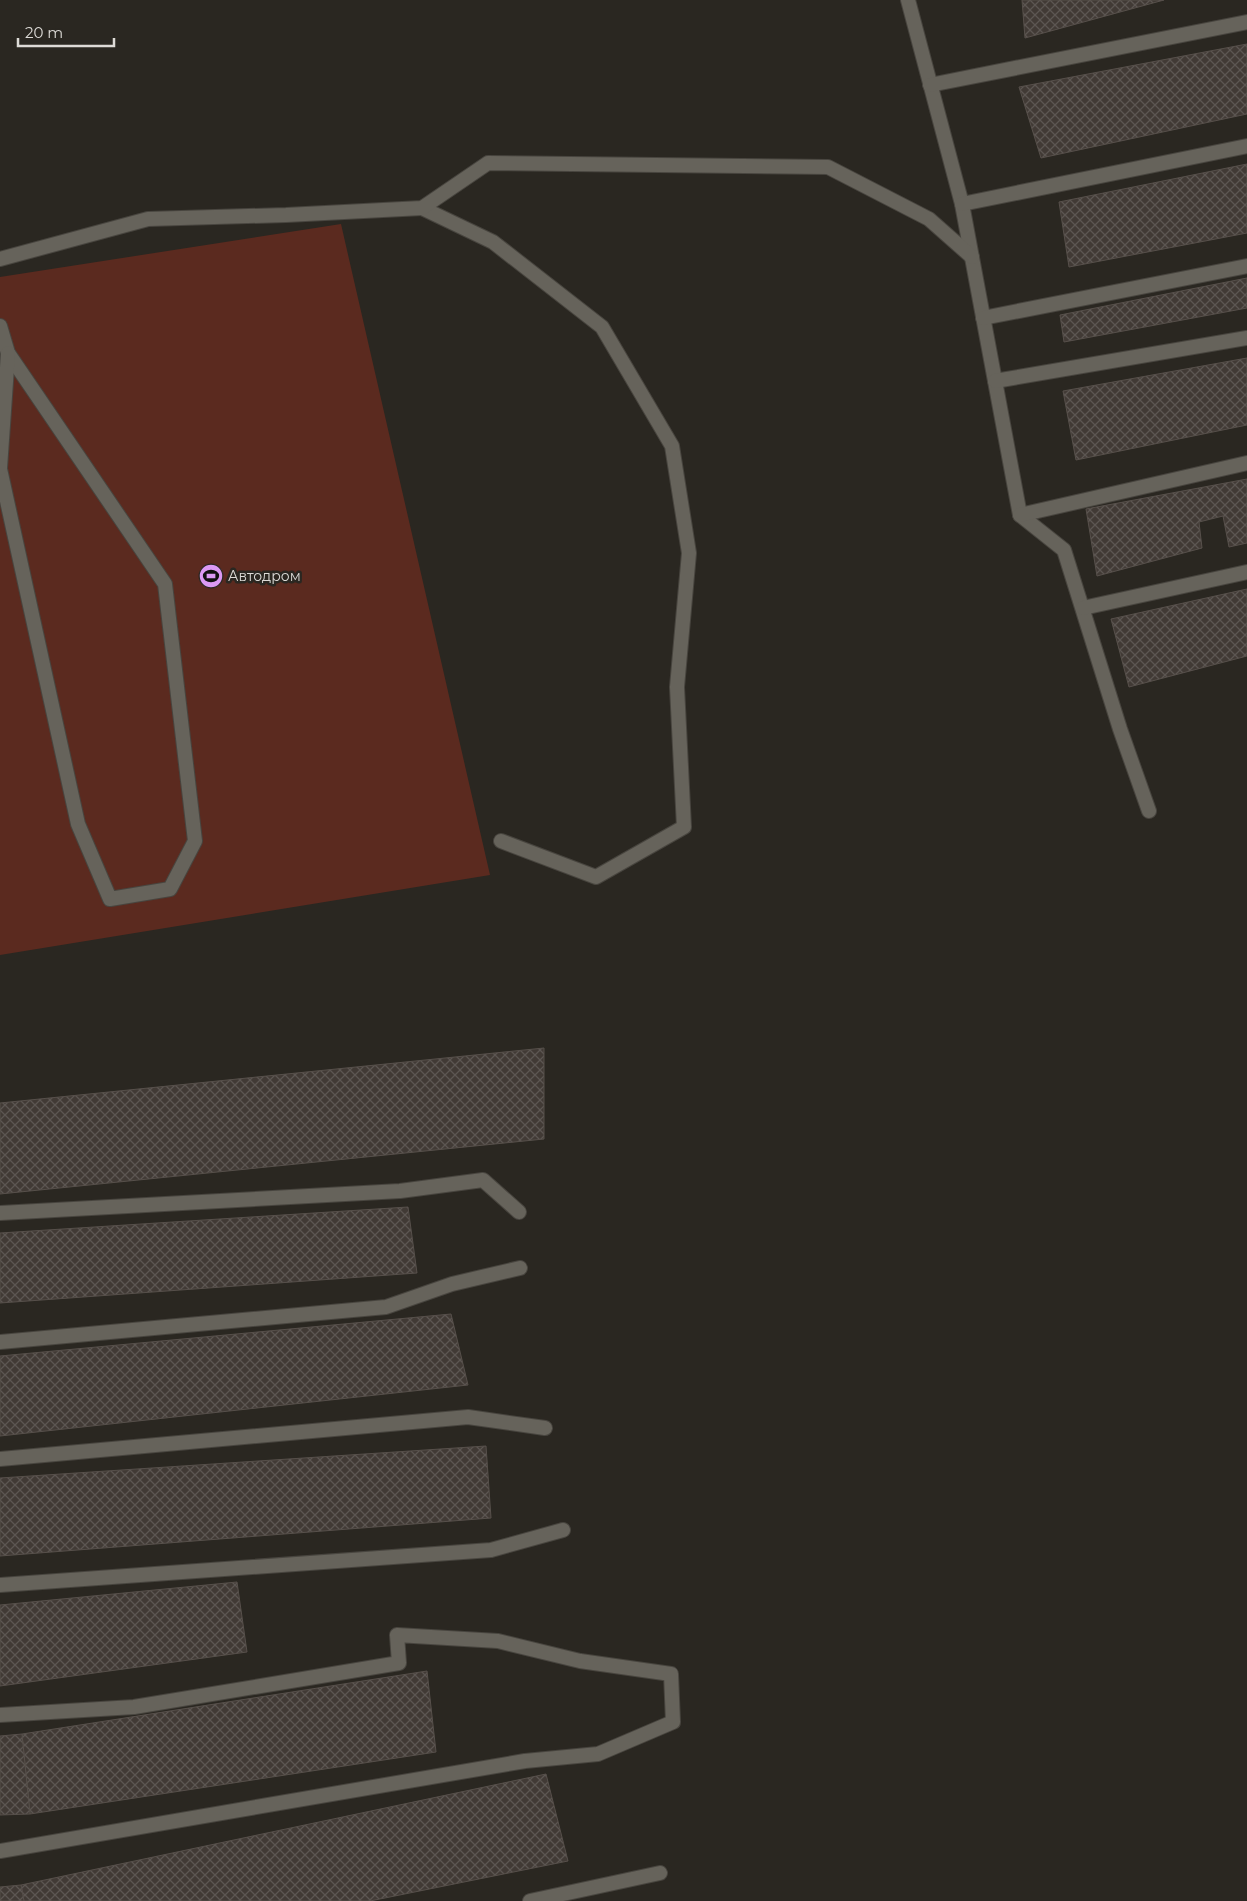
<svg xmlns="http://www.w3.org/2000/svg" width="1247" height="1901" viewBox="0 0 1247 1901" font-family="Montserrat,sans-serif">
  <defs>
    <pattern id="building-cross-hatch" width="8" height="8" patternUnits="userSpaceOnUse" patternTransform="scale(1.25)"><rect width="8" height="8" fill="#413a35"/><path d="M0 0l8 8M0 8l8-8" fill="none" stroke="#5c5652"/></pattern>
  </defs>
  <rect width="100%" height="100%" fill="#2a2721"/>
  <!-- pitch -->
  <path fill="#5b2a1f" d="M 341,224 L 490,875 L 0,955 L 0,277 Z"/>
  <!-- building -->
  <g fill="url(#building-cross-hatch)" stroke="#57504b">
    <path d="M 1022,0 L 1164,0 L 1025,38 Z"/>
    <path d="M 1247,44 L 1247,114 L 1041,158 L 1019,87 Z"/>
    <path d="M 1247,164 L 1247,233 L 1069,267 L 1059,202 Z"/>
    <path d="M 1247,278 L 1247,308 L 1064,342 L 1060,315 Z"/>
    <path d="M 1247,358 L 1247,425 L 1076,460 L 1063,391 Z"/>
    <path d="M 1247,479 L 1247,543 L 1229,547 L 1223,516 L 1199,522 L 1202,548 L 1097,576 L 1086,509 Z"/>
    <path d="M 1247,589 L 1247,656 L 1129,687 L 1111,619 Z"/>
    <path d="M 544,1048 L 544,1139 L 0,1194 L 0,1103 Z"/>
    <path d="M 408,1207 L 417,1273 L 0,1303 L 0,1233 Z"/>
    <path d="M 451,1314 L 468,1385 L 0,1436 L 0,1356 Z"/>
    <path d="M 486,1446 L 491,1518 L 0,1556 L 0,1478 Z"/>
    <path d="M 237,1582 L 247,1652 L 0,1686 L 0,1605 Z"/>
    <path d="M 427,1671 L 436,1752 L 30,1814 L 22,1734 Z"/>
    <path d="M 22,1734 L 30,1814 L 0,1815 L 0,1736 Z"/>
    <path d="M 546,1774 L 568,1861 L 370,1901 L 24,1901 L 21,1885 Z"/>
    <path d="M 21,1885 L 24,1901 L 0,1901 L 0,1887 Z"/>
  </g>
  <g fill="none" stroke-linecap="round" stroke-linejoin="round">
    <!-- service casing -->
    <g stroke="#48453f" stroke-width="16">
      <g id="service">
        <path d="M 908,0 L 962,204 L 1020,515 L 1064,550 L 1120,729 L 1149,811"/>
        <path d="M 930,85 L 1247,22"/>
        <path d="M 962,204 L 1247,146"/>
        <path d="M 422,208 L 493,242 L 602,327 L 672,446 L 689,553 L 677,687 L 684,827 L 596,877 L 501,841"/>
        <path d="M 0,259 L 148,219 L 286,215 L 422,208 L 488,163 L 828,167 L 929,219 L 972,257"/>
        <path d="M 983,318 L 1247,266"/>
        <path d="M 0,326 L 8,353 L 165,584 L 195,841 L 170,889 L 110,899 L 78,824 L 0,469"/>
        <path d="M 995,381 L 1247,338"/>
        <path d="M 0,468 L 8,353"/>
        <path d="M 1020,515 L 1247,463"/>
        <path d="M 1083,608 L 1247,572"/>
        <path d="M 0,1213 L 400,1191 L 483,1180 L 519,1212"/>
        <path d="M 0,1342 L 386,1307 L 452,1284 L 520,1268"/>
        <path d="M 0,1459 L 468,1417 L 545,1428"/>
        <path d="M 0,1585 L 491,1550 L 563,1530"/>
        <path d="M 0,1715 L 134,1707 L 399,1663 L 397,1635 L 498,1641 L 580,1661 L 671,1674 L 673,1722 L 598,1754 L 525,1761 L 0,1851"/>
        <path d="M 530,1901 L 660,1873"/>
      </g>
    </g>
    <!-- service -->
    <use href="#service" stroke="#66635b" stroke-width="14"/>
  </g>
  <!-- icons -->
  <defs>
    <g id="stadium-disc" transform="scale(1.25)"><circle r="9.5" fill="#dc99f4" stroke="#2a2721"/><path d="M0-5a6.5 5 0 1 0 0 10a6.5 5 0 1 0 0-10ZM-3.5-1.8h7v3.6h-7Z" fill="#111"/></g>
  </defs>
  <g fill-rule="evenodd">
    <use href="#stadium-disc" x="211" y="576"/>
  </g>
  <g text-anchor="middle" stroke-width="5" stroke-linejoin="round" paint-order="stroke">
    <!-- poi labels -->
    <g font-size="14" fill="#dddbd7" stroke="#2a2721" text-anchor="start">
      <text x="228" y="581">Автодром</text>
    </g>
  </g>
  <!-- scale -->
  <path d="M18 38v8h96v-8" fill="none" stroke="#dddbd7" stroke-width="2.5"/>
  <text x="25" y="38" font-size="15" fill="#dddbd7" stroke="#2a2721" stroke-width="4" paint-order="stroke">20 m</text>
</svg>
